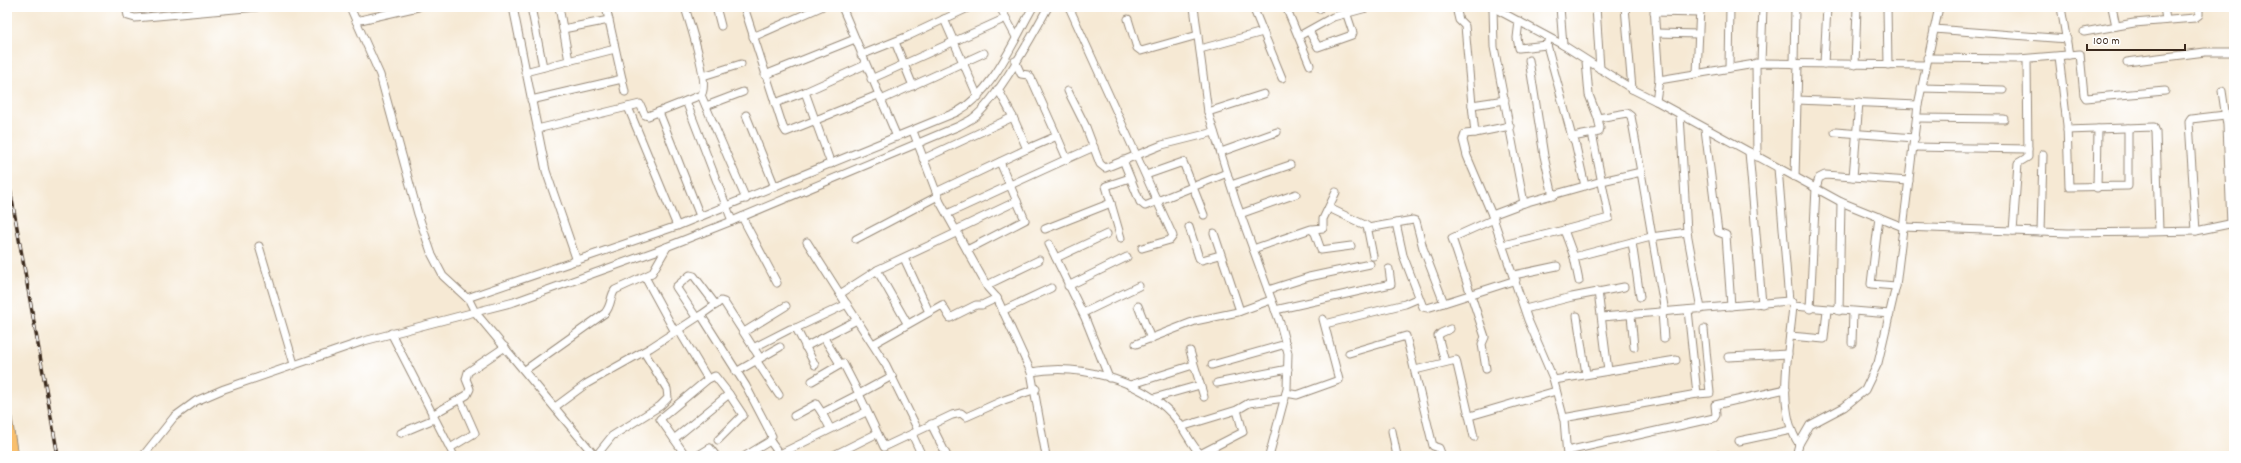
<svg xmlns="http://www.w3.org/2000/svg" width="2241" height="463" viewBox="0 0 2241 463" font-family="Dekko,sans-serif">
  <rect width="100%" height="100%" fill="#fff"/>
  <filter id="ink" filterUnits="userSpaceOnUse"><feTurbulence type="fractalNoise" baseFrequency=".025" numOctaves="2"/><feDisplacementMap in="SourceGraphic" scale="8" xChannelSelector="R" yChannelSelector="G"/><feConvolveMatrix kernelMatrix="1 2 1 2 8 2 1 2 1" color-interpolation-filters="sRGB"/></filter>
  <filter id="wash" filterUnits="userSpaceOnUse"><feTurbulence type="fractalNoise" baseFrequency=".012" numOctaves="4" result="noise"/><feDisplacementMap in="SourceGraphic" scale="16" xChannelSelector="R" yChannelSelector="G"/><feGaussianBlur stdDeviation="0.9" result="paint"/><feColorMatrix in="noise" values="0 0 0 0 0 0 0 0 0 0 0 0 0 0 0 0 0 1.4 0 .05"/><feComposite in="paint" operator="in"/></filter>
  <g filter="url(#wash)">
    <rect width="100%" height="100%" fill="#f6e9d4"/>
  </g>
  <g filter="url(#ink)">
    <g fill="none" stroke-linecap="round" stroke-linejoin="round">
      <!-- minor casing -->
      <g stroke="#988a79" stroke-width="9">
        <g id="minor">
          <path d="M 126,7 L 128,16 L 135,18 L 257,7"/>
          <path d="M 513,7 L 546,171 L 577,261"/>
          <path d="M 531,7 L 543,67"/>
          <path d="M 559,7 L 569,61"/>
          <path d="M 606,7 L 625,92"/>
          <path d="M 716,7 L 721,26"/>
          <path d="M 744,7 L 783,127 L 786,132 L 878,95"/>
          <path d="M 842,7 L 897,137"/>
          <path d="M 1000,7 L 1016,37"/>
          <path d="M 1069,7 L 1173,236 L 1170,240 L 1142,248"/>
          <path d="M 1194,7 L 1208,112 L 1236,202 L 1280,323 L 1288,353 L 1287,389 L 1269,456"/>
          <path d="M 1253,7 L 1282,78"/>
          <path d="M 1286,7 L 1310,65"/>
          <path d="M 1318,7 L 1319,9"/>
          <path d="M 1456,7 L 1459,20 L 1465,26 L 1472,105 L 1505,100"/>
          <path d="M 1492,7 L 1563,45 L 1632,89 L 1656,101 L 1841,202 L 1903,227 L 2068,233 L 2149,232 L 2196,231 L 2234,223"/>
          <path d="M 1560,7 L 1563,45"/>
          <path d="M 1596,7 L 1600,69"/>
          <path d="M 1625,7 L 1632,89"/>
          <path d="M 1654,7 L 1659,80"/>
          <path d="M 1887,7 L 1888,65"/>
          <path d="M 2061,7 L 2069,55"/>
          <path d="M 2112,7 L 2116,26"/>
          <path d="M 2164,7 L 2166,20"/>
          <path d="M 1493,8 L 1494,47 L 1524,203"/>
          <path d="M 1654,12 L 1700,13"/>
          <path d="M 944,19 L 978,97"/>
          <path d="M 1128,19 L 1137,48 L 1141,51 L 1198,35"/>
          <path d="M 356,21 L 418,7"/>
          <path d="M 1519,21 L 1517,38 L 1519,48 L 1547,45 L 1548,41"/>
          <path d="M 563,29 L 609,20"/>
          <path d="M 1934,29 L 2067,39"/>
          <path d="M 1309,31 L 1318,47 L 1352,35 L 1353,33 L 1346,12"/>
          <path d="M 2084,32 L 2134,23 L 2195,18 L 2199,15 L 2199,7"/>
          <path d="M 1656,33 L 1699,34"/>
          <path d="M 1299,36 L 1333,17 L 1370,7"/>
          <path d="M 753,37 L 821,7"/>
          <path d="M 895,42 L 913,86"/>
          <path d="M 1547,45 L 1572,137 L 1599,132 L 1600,128 L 1598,118"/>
          <path d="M 1200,49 L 1263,32"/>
          <path d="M 861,55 L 906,37 L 970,7"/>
          <path d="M 2059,56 L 2067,125 L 2069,187 L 2128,186 L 2128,128"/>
          <path d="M 1927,58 L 2019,59 L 2080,54 L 2084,95 L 2086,98 L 2165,91"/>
          <path d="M 1529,60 L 1544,156 L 1553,196"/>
          <path d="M 1015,61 L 1021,74 L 1028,75 L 1031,78 L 1057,136 L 1027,149"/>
          <path d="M 1586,61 L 1589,95 L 1598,118 L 1627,113 L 1631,116 L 1641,172"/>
          <path d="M 2127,62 L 2205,52 L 2234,52"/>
          <path d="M 1756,63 L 1757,157"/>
          <path d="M 1761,63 L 1763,7"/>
          <path d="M 1794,64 L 1795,7"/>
          <path d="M 1824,64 L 1827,7"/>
          <path d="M 1855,65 L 1857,7"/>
          <path d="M 1729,68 L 1730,7"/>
          <path d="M 525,72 L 615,49"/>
          <path d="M 1697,73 L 1700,7"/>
          <path d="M 765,75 L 855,39"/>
          <path d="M 703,76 L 741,64"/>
          <path d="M 871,79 L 1006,18"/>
          <path d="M 1921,88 L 2003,90"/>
          <path d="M 1068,91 L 1086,127 L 1100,164 L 1105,168 L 1162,145 L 1214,132"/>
          <path d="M 2222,91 L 2227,125 L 2231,224"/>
          <path d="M 701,95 L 746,199"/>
          <path d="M 531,100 L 622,79"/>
          <path d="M 881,100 L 984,53"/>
          <path d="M 1797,100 L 1918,105"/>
          <path d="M 686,101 L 732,221"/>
          <path d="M 1656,101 L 1659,80 L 1761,63 L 1925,65"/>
          <path d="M 775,103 L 805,92"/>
          <path d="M 1472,105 L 1475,133 L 1510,126"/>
          <path d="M 706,106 L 743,92"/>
          <path d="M 628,107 L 677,226"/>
          <path d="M 659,112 L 700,216"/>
          <path d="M 1208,112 L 1264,94"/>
          <path d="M 746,115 L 775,187"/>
          <path d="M 1680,115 L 1687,232 L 1701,309"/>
          <path d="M 1917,118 L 2004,119"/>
          <path d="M 537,129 L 640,104 L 645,115 L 648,116 L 701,95 C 711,85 689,22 685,7"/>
          <path d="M 1705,129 L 1718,232 L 1726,235 L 1731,306"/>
          <path d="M 2067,130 L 2154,127 L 2156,132 L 2159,231"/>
          <path d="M 913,131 L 940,202 L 988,288 L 997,298 L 1031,372 L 1046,456"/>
          <path d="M 1835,132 L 1915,138"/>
          <path d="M 1475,133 L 1465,134 L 1463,140 L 1467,156 L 1492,215 L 1528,320 L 1553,378 L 1564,420 L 1567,456"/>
          <path d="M 1572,137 L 1575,142 L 1585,186"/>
          <path d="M 1913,147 L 2028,149"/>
          <path d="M 1221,152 L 1277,132"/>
          <path d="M 1749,152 L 1762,304"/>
          <path d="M 923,159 L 1013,117 L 998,89"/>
          <path d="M 1067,159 L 1094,147"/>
          <path d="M 1123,160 L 1140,202 L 1145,206 L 1227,173"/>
          <path d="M 831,164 L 805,92 L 865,65"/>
          <path d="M 1778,168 L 1789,301"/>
          <path d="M 1146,175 L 1183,162 L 1204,215"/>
          <path d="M 1795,177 L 1798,64"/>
          <path d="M 1853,177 L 1859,102"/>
          <path d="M 1231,185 L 1290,165"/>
          <path d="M 2097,188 L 2098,129"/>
          <path d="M 936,192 L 1027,149 L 1013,117"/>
          <path d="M 1329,208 L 1367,226 L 1373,256"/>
          <path d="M 947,214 L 1067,159 L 1057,136"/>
          <path d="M 1240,214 L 1296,194"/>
          <path d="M 1492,215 L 1524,203 L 1602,181 L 1641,172 L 1665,312"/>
          <path d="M 742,217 L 777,283"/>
          <path d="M 1879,217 L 1871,284 L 1896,286"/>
          <path d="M 1396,223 L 1403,255 L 1423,307 L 1427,308 L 1444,303"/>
          <path d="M 1189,227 L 1199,258 L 1202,260 L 1220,255"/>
          <path d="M 1368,228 L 1413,220 L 1416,221 L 1423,248 L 1444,303 L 1516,280"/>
          <path d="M 1045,229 L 1111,203"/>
          <path d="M 1313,229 L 1323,228 L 1323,219 L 1336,192"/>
          <path d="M 956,230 L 1017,201"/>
          <path d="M 1564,230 L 1609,218 L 1592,133"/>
          <path d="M 2013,231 L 2018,163 L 2028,157 L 2027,59"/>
          <path d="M 2196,231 L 2189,122 L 2191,119 L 2225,115"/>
          <path d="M 2041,232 L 2043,154"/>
          <path d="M 1214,233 L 1240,311"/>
          <path d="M 1121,238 L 1106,186 L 1130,178"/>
          <path d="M 856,239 L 938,196"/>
          <path d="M 807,242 L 840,294 L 879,269 L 958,232"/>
          <path d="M 1632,242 L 1640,297"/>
          <path d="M 1049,244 L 1085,318 L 1109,378"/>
          <path d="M 1503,245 L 1564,230 L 1574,257 L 1651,237 L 1687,232"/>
          <path d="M 259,246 L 294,364"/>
          <path d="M 1253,249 L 1311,229 L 1315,233 L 1321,250 L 1351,246"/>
          <path d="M 967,250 L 1025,220 L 1000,162"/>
          <path d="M 1574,257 L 1579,281"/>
          <path d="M 904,258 L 929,312"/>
          <path d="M 1056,258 L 1107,234"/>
          <path d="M 877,270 L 907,323"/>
          <path d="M 1514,275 L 1557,266"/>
          <path d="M 645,277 L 675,332"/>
          <path d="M 987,285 L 1039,260"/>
          <path d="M 1068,286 L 1127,257"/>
          <path d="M 1268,290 L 1309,277 L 1370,264"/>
          <path d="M 1598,291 L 1608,371"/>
          <path d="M 840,294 L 886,365 L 918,430"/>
          <path d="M 467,298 L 677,226 L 957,112 C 993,92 1013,42 1033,7"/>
          <path d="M 1138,306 L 1151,339"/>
          <path d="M 1793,306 C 1790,345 1775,410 1799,444"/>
          <path d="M 1525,309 L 1572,297 L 1624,287"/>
          <path d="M 1810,309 L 1816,188 L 1819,178 L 1825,175 L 1909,181"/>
          <path d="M 1275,310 L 1391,284 L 1389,269"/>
          <path d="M 1002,311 L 1051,288"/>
          <path d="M 1839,311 L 1841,202"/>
          <path d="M 1662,312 L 1664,339"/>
          <path d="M 1083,313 L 1139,286"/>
          <path d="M 1631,315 L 1634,347"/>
          <path d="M 1577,316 L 1586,374"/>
          <path d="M 696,317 L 676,287 L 690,275 L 694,276 L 716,305"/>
          <path d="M 1602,317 L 1789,301 L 1792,302 L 1793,306 L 1890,314"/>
          <path d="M 1325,324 L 1405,304 L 1419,298"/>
          <path d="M 678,329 L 708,379 L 660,419 L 686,456"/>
          <path d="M 744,332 L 786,306"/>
          <path d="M 391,333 L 454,456"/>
          <path d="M 1790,336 L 1824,339 L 1827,310"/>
          <path d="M 824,338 L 840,364"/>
          <path d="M 1852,343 L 1853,312"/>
          <path d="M 873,344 L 942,305 L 950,318 L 976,305 L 982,305 L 997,298"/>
          <path d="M 1136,344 L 1195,321 L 1238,312 L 1271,300"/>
          <path d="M 805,347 L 857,320"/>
          <path d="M 753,348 L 790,329 L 796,328"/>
          <path d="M 1190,351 L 1204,397"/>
          <path d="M 1349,353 L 1406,336 L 1433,446 L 1439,448 L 1442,456"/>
          <path d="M 1728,357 L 1788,354"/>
          <path d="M 760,358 L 724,302 L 721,301 L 701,315 L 746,386 L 772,436 L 770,441"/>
          <path d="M 756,360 L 779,395"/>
          <path d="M 1445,362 L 1438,336 L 1441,333 L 1450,329"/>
          <path d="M 815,365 L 796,328 L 847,304"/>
          <path d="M 1212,365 L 1286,344"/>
          <path d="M 1486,369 L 1482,344 L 1485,337 L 1452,238 L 1494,219"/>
          <path d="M 525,370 L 605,313 C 612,305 610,296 615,290 L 652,273 L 667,247"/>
          <path d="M 1415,370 L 1456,360 L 1474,437"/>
          <path d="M 736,372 L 780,347"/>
          <path d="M 1031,372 C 1078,363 1138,379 1172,414 C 1184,427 1190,444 1202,456"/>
          <path d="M 892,376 L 859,394 L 884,447 L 952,415 L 961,413 L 966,417 L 1004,400 L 1036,389"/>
          <path d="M 1554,380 L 1676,360"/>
          <path d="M 1217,383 L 1288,369"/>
          <path d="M 1130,385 L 1193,365"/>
          <path d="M 1286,393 L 1297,395 L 1339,380 L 1323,319"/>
          <path d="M 1697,394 L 1710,393 L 1704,329"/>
          <path d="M 1154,398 L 1200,385"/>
          <path d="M 555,407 L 586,384 L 650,348 L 701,315"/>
          <path d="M 1237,410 L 1249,403 L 1285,398"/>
          <path d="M 822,413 L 830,428"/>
          <path d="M 432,415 L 467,395 L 470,389 L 466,379 L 468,372 L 505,347"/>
          <path d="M 794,416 L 816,404 L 822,413 L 859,394 L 843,363 L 812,381"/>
          <path d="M 1470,416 L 1556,391"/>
          <path d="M 1563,418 L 1697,394 L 1688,310"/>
          <path d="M 931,424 L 947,456"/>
          <path d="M 1181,427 L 1237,410 L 1243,432 L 1200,454"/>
          <path d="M 1392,431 L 1397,456"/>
          <path d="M 401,433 L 434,419"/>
          <path d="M 912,434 L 922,456"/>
          <path d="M 674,439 L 729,394 L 715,376 L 708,379"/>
          <path d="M 718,440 L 743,415 L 729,394"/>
          <path d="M 1739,441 L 1791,430"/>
          <path d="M 450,448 L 475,433 L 460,399"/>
          <path d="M 1567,451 L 1714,418 L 1716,415 L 1715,405 L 1786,389"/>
          <path d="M 780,454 L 866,412"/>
          <path d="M 1718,455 L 1718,456"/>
          <path d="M 143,456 L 174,417 L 196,401 L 224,389 L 364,341 L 475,312 L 469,300 L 443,276 L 432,255 L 418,214 L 380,75 L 350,7"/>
          <path d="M 595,456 L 475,312 L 514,302 L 656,251 L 732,221 L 959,126 C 964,123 969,121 973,118 C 995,103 1034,33 1048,7"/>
          <path d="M 596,456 L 612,436 L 660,406 L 668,398 L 667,389 L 644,352"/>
          <path d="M 697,456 L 710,448 L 716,456"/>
          <path d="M 745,456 L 770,441 L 781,456"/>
          <path d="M 832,456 L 876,434"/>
          <path d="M 1673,456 L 1676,456"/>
          <path d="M 1796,456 L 1799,444 L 1810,425 L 1844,407 L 1865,390 L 1878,363 L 1896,286 L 1918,105 L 1939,7"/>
        </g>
      </g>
      <!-- major casing -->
      <g stroke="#988a79" stroke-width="11">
        <path id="major" d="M 7,418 L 13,456"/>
      </g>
      <!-- minor -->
      <use href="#minor" stroke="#fff" stroke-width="7"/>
      <!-- major -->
      <use href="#major" stroke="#f9bf6d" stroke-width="9"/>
      <!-- rail casing -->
      <g stroke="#3b2a1e" stroke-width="3.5">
        <path id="rail" d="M 7,172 L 58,456"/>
      </g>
      <!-- rail -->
      <use href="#rail" stroke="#fff" stroke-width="2" stroke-dasharray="6" stroke-linecap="butt"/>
    </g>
  </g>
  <!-- margin -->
  <rect width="2241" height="463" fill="none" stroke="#fff" stroke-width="24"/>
  <!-- scale -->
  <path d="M2087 44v6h98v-6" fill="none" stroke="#3b2a1e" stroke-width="2"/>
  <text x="2093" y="44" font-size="12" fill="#3b2a1e" stroke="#ffffff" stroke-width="3" paint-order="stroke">100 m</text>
</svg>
